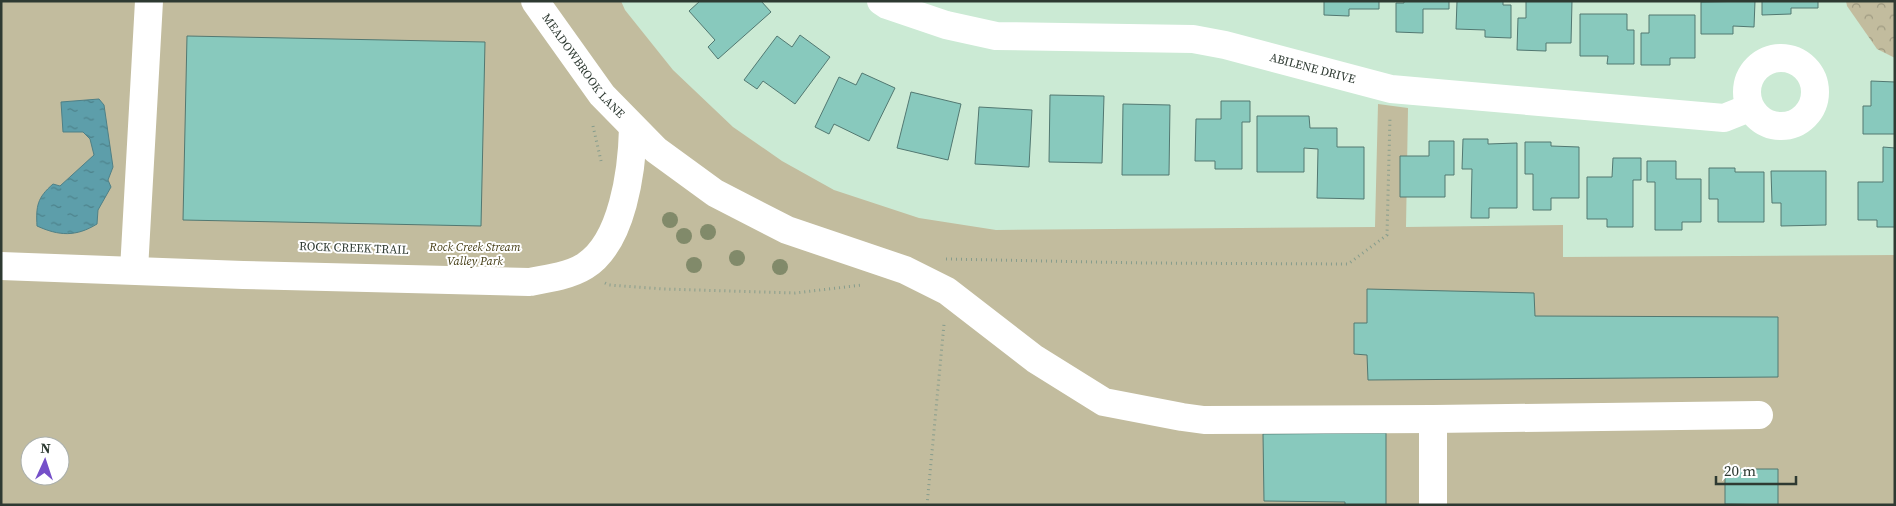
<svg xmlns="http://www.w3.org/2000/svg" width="1896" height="506" viewBox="0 0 1896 506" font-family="'Source Serif 4',serif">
  <defs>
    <pattern id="forest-crowns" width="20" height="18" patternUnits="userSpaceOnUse" patternTransform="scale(1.25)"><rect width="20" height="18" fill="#c2bc9e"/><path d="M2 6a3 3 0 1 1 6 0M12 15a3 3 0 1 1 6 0" fill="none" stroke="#9e9a81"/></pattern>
    <pattern id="water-ripples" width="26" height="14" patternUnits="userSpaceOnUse" patternTransform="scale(1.25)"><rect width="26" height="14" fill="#5d9eaa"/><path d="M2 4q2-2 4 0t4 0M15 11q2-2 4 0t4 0" fill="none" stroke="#4d828b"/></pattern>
  </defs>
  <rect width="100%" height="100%" fill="#cbead4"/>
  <!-- forest -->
  <path fill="url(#forest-crowns)" d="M 1846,1 L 1895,1 L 1895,58 L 1877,49 L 1847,6 Z"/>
  <!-- park -->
  <path fill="#c2bc9e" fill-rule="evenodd" d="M 1,1 L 621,1 L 625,10 L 673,70 L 733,127 L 782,161 L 834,190 L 919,218 L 996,230 L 1375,227 L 1378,104 L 1408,108 L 1406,227 L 1563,225 L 1563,257 L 1895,255 L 1895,505 L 1,505 ZM 30,446 L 60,446 L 60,476 L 30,476 Z"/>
  <!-- water -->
  <path fill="url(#water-ripples)" stroke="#4f8086" d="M 99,99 L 104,105 L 113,167 L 108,180 L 111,187 L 98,210 L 97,224 C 76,237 59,236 37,226 C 36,206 37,198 53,184 L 60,186 L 94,155 L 90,139 L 83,132 L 63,132 L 61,102 Z"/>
  <!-- building -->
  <g fill="#88c9bd" stroke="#527871">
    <path d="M 700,1 L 761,1 L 771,12 L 718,59 L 708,47 L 715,40 L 689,11 Z"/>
    <path d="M 1324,1 L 1379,1 L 1379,9 L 1349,9 L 1349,16 L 1324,15 Z"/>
    <path d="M 1404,1 L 1449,1 L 1449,9 L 1423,9 L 1423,33 L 1396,32 L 1396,3 L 1404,3 Z"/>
    <path d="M 1457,1 L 1503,1 L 1503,5 L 1511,5 L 1511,38 L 1485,37 L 1485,30 L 1456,29 Z"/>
    <path d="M 1526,1 L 1572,1 L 1571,43 L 1546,43 L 1546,51 L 1517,50 L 1518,18 L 1526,18 Z"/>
    <path d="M 1755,1 L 1754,27 L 1733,26 L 1733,34 L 1701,34 L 1701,2 Z"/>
    <path d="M 1762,1 L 1818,1 L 1818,8 L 1791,8 L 1791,14 L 1762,15 Z"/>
    <path d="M 1580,14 L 1627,14 L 1627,30 L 1634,30 L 1634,64 L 1607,64 L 1608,56 L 1580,56 Z"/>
    <path d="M 1649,15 L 1695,15 L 1695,58 L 1670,58 L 1670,65 L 1641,65 L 1641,33 L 1649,33 Z"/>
    <path d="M 800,35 L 830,57 L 795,104 L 763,81 L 757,89 L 744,80 L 777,36 L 792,47 Z"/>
    <path d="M 187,36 L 485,42 L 481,226 L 183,220 Z"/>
    <path d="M 862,73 L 895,88 L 869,141 L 834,124 L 829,134 L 815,127 L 839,77 L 856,85 Z"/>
    <path d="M 1871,81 L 1895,82 L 1895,134 L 1863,134 L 1863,106 L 1871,106 Z"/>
    <path d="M 911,92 L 961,104 L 948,160 L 897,148 Z"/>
    <path d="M 1050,95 L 1104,96 L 1102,163 L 1049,162 Z"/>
    <path d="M 1221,101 L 1250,101 L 1250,122 L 1242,122 L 1242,169 L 1215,169 L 1215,161 L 1195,161 L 1196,119 L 1221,119 Z"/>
    <path d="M 1123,104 L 1170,105 L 1169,175 L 1122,175 Z"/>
    <path d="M 979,107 L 1032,110 L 1029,167 L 975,164 Z"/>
    <path d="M 1257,116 L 1309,116 L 1310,128 L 1337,128 L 1337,147 L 1364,147 L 1364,199 L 1317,198 L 1318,149 L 1304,148 L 1304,172 L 1257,172 Z"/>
    <path d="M 1463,139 L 1488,139 L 1488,144 L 1517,143 L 1517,208 L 1489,208 L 1489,218 L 1471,218 L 1472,169 L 1462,169 Z"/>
    <path d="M 1429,141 L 1454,141 L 1454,175 L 1445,175 L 1445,197 L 1400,197 L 1400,156 L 1429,156 Z"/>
    <path d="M 1525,142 L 1551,142 L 1551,146 L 1579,147 L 1579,198 L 1551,198 L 1551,210 L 1533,210 L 1533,174 L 1525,174 Z"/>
    <path d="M 1883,147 L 1895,148 L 1895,227 L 1877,227 L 1877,220 L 1858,220 L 1858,182 L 1883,182 Z"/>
    <path d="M 1613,158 L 1641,158 L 1641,180 L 1633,180 L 1633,227 L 1607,227 L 1607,219 L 1587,219 L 1587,177 L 1612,177 Z"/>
    <path d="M 1647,161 L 1676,161 L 1676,179 L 1701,179 L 1701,222 L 1682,222 L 1682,230 L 1655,230 L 1655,182 L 1647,182 Z"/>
    <path d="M 1709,168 L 1735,168 L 1735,172 L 1764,172 L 1764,222 L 1718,222 L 1718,199 L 1709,199 Z"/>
    <path d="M 1771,171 L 1826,171 L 1826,225 L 1781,226 L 1781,203 L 1772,203 Z"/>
    <path d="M 1367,289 L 1534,293 L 1535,316 L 1778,317 L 1778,377 L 1368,380 L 1367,355 L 1354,354 L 1354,323 L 1367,323 Z"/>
    <path d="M 1386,433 L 1386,505 L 1345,505 L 1345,502 L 1264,501 L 1263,434 Z"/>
    <path d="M 1725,469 L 1778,469 L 1778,505 L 1725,504 Z"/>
  </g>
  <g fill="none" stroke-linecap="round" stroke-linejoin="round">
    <!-- path -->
    <g stroke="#869c8c" stroke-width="3" stroke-dasharray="1 4" stroke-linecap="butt">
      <path d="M 593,126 L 601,161"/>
      <path d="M 946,259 L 1144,263 L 1348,264 L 1387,235 L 1390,117"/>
      <path d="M 605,283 L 609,285 L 664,289 L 795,293 L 862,285"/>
      <path d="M 927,505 L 944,324"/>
    </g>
    <!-- minor -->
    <g stroke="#fff" stroke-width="28">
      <path id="s1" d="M 535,1 L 602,95 L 656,150 L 715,193 L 787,230 L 905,270 L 947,291 L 1035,359 L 1104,402 L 1182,417 L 1204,420 L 1433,419 L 1759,415"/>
      <path id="s2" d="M 881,1 L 887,5 L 946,25 L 996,36 L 1193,39 L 1225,45 L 1391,89 L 1724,118 L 1749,108"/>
      <circle cx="1781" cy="92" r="34"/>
      <path d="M 1,266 L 243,275 L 529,282 C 547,279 569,276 585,266 C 623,242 632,170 633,128"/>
      <path d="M 134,270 L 149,1"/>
      <path d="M 1433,419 L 1433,505"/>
    </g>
  </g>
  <!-- trees -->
  <g fill="#818a6a">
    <circle cx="670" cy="220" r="8"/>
    <circle cx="708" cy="232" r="8"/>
    <circle cx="684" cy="236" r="8"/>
    <circle cx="737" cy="258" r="8"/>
    <circle cx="694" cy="265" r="8"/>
    <circle cx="780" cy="267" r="8"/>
  </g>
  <g text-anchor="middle" stroke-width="4" stroke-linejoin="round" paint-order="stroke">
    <!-- street labels -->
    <g font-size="12" fill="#2e3a32" stroke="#fff">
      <text dy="4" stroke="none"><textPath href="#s1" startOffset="81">MEADOWBROOK LANE</textPath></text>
      <text dy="4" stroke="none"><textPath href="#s2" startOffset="441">ABILENE DRIVE</textPath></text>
      <text transform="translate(354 248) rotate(2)" y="4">ROCK CREEK TRAIL</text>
    </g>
    <!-- park labels -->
    <g font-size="12" font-style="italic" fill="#443c13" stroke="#fff">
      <text x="475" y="251">Rock Creek Stream<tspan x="475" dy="14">Valley Park</tspan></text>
    </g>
  </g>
  <!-- border -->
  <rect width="1896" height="506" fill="none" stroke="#2e3a32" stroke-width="5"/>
  <!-- north arrow -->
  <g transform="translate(45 461) rotate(3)"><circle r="24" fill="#ffffff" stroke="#abb0ad"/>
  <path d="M0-4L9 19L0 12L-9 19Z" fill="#7550c9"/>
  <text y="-8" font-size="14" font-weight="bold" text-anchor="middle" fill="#2e3a32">N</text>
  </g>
  <!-- scale -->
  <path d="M1716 476v8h80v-8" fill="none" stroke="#2e3a32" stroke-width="2.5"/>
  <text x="1724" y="476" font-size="15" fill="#2e3a32" stroke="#ffffff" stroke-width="4" paint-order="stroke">20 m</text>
</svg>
